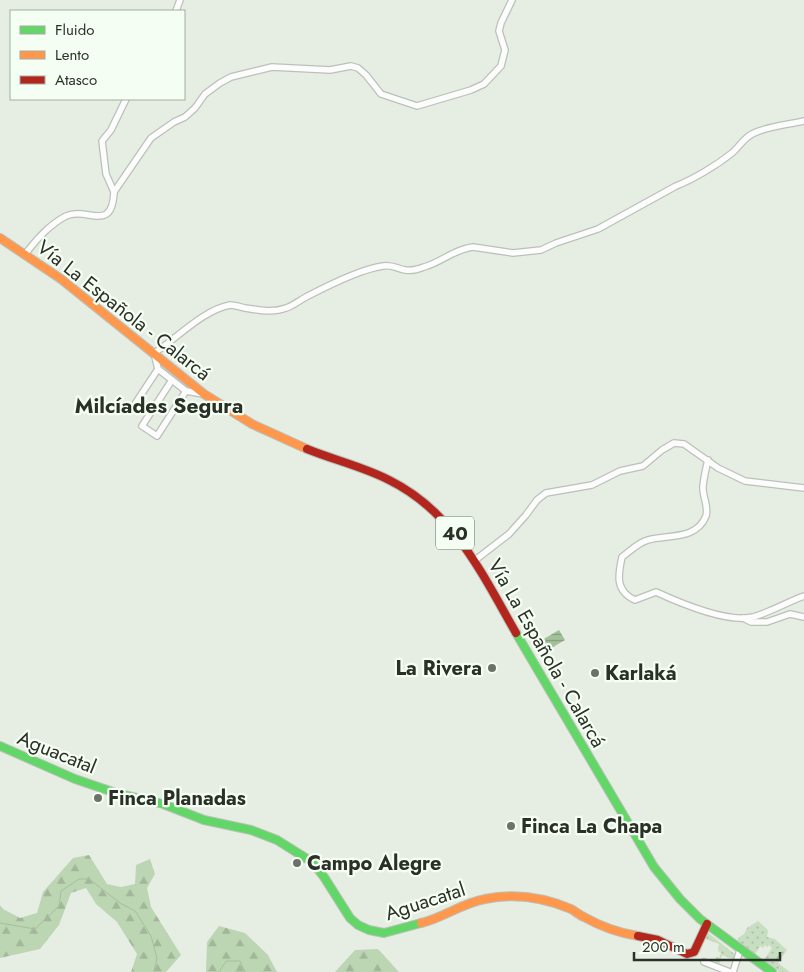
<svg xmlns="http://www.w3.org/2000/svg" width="804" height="972" viewBox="0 0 804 972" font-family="Jost,sans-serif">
  <defs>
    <pattern id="forest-firs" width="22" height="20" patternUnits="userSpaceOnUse" patternTransform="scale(1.25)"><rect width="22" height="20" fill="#bcd5b3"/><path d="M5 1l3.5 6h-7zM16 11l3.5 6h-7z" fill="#a2b79a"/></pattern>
    <pattern id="garden-dots" width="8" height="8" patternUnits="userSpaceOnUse" patternTransform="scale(1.25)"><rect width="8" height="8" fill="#c8dec1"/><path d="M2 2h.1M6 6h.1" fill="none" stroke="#acbfa6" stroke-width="1.8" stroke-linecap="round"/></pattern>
    <pattern id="water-rules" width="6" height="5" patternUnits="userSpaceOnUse" patternTransform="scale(1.25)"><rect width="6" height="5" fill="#a4c09a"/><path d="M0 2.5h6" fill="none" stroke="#869c7e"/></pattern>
  </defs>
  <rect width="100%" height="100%" fill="#e6eee4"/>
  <!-- forest -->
  <g fill="url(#forest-firs)">
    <path d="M 89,855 L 107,884 L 121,887 L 135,884 L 136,865 L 150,859 L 155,874 L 147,888 L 151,907 L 181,955 L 166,972 L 131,972 L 137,954 L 117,922 L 96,904 L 86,888 L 71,893 L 59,925 L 40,949 L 0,958 L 0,905 L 3,909 L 20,918 L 37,913 L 43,892 L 73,858 Z"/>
    <path d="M 219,926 L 245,933 L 268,955 L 277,972 L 206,972 L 207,942 Z"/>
    <path d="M 378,949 L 399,972 L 335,972 L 355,950 Z"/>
  </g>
  <!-- garden -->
  <g fill="url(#garden-dots)">
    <path d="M 758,921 L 768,930 L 767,937 L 775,939 L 787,950 L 778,963 L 790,972 L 779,972 L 763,961 L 772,948 L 769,945 L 767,947 L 765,945 L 763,948 L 760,946 L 754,956 L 738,944 L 738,938 L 744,934 L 747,928 Z"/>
    <path d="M 707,932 L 737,956 L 735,960 L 722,955 L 719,965 L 715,963 L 716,957 L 719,958 L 721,953 L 718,951 L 719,944 L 705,939 L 700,953 L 697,952 Z"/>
  </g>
  <!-- water -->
  <path fill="url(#water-rules)" d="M 559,630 L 565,640 L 548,650 L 542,640 Z"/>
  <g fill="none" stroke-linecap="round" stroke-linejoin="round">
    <!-- stream -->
    <g stroke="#a4c09a" stroke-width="1">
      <path d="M 0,923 L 35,929 L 59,906 L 61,891 L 79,879 L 89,879 L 120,903 L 135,911 L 151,936 L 157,958 L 154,972"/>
      <path d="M 219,972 L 226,961 L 240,961 L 245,972"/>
    </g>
    <!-- street casing -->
    <g stroke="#bbc1b9" stroke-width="8">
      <g id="street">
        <path d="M 176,11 L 180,0"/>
        <path d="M 114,192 L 106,174 L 102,141 L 111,130 L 126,99"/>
        <path d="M 26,253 C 37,239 49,225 66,216 C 87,206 112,234 114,192 L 151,138 L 174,122 L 185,117 L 195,108 L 205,94 L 220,83 L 231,77 L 272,67 L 330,70 L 351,66 L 358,68 L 366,75 L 381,94 L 417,106 L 471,90 L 484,84 L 501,66 L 505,50 L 499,31 L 501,23 L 512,0"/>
        <path d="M 172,380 L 142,426 L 157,436 L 186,391"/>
        <path d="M 203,394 L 186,391 L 158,369 L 154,353 C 176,339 203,310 230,305 C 235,305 240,307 245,308 C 258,310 273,313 286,308 C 293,306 300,300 306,297 C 327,286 361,269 383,266 C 392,264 398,269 405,270 C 411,271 419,269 424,267 C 442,262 452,250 473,247 L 513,253 L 541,250 L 556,243 L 598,229 L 676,186 C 694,179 717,165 732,153 C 739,147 743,139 752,134 C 767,126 787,125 804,121"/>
        <path d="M 133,407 L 158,369"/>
        <path d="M 708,460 C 706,468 704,477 703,486 C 702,496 709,506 706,516 C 696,541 667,534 648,540 C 639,542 630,551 622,557 C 618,575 615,591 635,600 L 656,592 C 680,603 728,623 753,617 C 771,612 787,602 804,596"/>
        <path d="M 474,561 L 509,534 L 526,515 L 537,500 L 546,493 L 592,485 L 620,471 L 643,466 L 662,450 L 674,443 L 684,444 L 718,468 L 745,481 L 804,488"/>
        <path d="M 743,618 L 751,622 L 767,622 L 790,614 L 804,617"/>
        <path d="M 704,962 L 730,972"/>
        <path d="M 733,972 L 740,950"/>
      </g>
    </g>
    <!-- fast casing -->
    <g stroke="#bbc1b9" stroke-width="10">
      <g id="fast">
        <path d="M 516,633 L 654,867 L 680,899 L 700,919 L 772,972"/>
        <path d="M 0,746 L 75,779 L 116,793 L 163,804 L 204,820 L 251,830 L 277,840 L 312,862 L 324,877 L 350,918 L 358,925 L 369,930 L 384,933 L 421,923"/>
      </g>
    </g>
    <!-- slow casing -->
    <g stroke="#bbc1b9" stroke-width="10">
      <g id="slow">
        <path d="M 0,238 L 61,279 L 204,394 L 252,424 L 307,449"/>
        <path d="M 421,923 C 443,918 462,903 485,899 C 514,893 543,897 571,909 C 575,911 579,915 584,917 C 600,926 619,933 638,936"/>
      </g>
    </g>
    <!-- jam casing -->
    <g stroke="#bbc1b9" stroke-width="10">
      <g id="jam">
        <path d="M 307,449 C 334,460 364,467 389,480 C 454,512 482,574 516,633"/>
        <path d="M 638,936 L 658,940 L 687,954 L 694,952 L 707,924"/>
      </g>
    </g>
    <!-- street -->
    <use href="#street" stroke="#fbfcfb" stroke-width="5.5"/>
    <!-- fast -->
    <use href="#fast" stroke="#63d668" stroke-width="8"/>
    <!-- slow -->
    <use href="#slow" stroke="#ff974d" stroke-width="8"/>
    <!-- jam -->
    <use href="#jam" stroke="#b3261e" stroke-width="8"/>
  </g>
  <!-- markers -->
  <g fill="#6c726a" stroke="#f5fef2" stroke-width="2">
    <circle cx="492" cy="668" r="5"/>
    <circle cx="595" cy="673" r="5"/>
    <circle cx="98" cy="798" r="5"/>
    <circle cx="511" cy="826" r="5"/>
    <circle cx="297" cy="863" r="5"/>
  </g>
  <g text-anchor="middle" stroke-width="4.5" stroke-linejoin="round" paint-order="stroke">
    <!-- shield labels -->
    <rect fill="#f5fef2" stroke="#676e65" stroke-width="1" x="436" y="516.5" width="38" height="33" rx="4"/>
    <g font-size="19" font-weight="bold" fill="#2a3028">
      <text x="455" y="540">40</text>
    </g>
    <!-- street labels -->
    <g font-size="20" fill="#2a3028" stroke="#f5fef2">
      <text transform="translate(124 310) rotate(38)" y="7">Vía La Española - Calarcá</text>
      <text transform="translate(547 653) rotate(60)" y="7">Vía La Española - Calarcá</text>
      <text transform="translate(57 752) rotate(22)" y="7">Aguacatal</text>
      <text transform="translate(425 901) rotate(-18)" y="7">Aguacatal</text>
    </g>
    <!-- poi labels -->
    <g font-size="20" font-weight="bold" fill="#2a3028" stroke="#f5fef2" text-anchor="start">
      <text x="482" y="675" text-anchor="end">La Rivera</text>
      <text x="605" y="680">Karlaká</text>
      <text x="108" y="805">Finca Planadas</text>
      <text x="521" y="833">Finca La Chapa</text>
      <text x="307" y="870">Campo Alegre</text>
    </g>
    <!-- neighbourhood labels -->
    <g font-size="21" font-weight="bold" fill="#2a3028" stroke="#f5fef2">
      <text x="159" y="413">Milcíades Segura</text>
    </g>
  </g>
  <!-- legend -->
  <rect x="10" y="10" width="175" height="90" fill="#f5fef2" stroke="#a4aca1"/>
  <rect x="20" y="26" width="25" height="8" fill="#63d668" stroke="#a4aca1"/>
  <text x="55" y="35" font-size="15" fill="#2a3028">Fluido</text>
  <rect x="20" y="51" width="25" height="8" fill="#ff974d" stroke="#a4aca1"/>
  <text x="55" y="60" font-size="15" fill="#2a3028">Lento</text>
  <rect x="20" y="76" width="25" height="8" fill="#b3261e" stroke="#a4aca1"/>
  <text x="55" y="85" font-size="15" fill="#2a3028">Atasco</text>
  <!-- scale -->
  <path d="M634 952v8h146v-8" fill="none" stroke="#2a3028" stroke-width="2.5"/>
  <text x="642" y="952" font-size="15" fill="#2a3028" stroke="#f5fef2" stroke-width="4" paint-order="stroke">200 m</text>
</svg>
